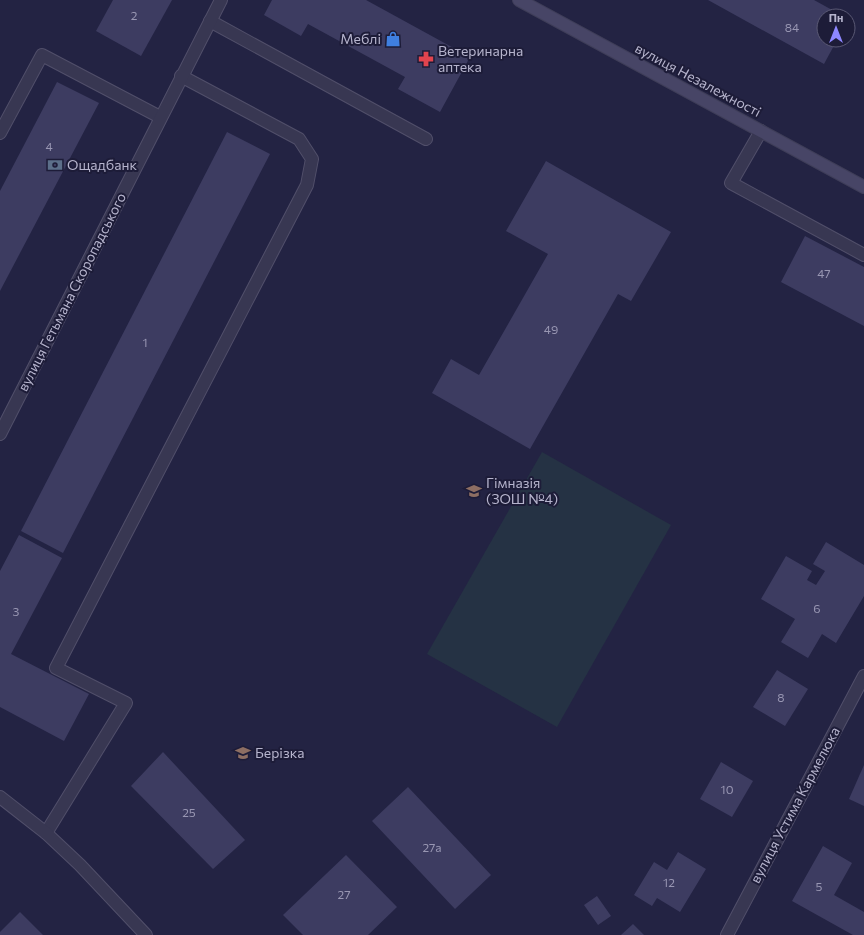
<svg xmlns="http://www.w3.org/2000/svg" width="864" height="935" viewBox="0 0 864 935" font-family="Commissioner,sans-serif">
  <rect width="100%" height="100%" fill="#232343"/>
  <!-- green -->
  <path fill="#253244" d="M 542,452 L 671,525 L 557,727 L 427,654 Z"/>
  <!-- building -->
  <g fill="#3d3c61">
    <path d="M 113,0 L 172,0 L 141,56 L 96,31 Z"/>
    <path d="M 272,0 L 366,0 L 470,57 L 440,112 L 398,89 L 405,77 L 308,24 L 301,36 L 264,15 Z"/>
    <path d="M 708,0 L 814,0 L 843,16 L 824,16 L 824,40 L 837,40 L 824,64 Z"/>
    <path d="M 57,82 L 99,103 L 0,291 L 0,191 Z"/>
    <path d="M 227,132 L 270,154 L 63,553 L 21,531 Z"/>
    <path d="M 546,161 L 671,232 L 631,301 L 618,294 L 530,449 L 432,393 L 451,359 L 479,375 L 548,254 L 506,231 Z"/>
    <path d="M 805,236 L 864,267 L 864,326 L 781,282 Z"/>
    <path d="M 19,535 L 62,558 L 11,654 L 89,694 L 64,741 L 0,707 L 0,571 Z"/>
    <path d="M 826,542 L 864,565 L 864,596 L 836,643 L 822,634 L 808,658 L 781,642 L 795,619 L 761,599 L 786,556 L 812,571 L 807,580 L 816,585 L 825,571 L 813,564 Z"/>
    <path d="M 777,670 L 808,689 L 785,726 L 753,707 Z"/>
    <path d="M 163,752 L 245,840 L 213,869 L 131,786 Z"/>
    <path d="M 721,762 L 753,781 L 732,817 L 700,799 Z"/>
    <path d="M 864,765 L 864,806 L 849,799 Z"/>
    <path d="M 408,787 L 491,875 L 455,909 L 372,821 Z"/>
    <path d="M 823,846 L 852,863 L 834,895 L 864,912 L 864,935 L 853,935 L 792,901 Z"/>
    <path d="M 678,852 L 706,869 L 680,912 L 657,898 L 652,906 L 634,895 L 654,862 L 667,870 Z"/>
    <path d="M 346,855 L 397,907 L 368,935 L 303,935 L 283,915 Z"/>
    <path d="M 597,896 L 611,916 L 598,925 L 584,905 Z"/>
    <path d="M 20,912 L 43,935 L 0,935 L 0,932 Z"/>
    <path d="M 633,924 L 644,935 L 621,935 Z"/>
  </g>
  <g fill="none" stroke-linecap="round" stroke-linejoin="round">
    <!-- service casing -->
    <g stroke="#514f6a" stroke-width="14">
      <g id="service">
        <path d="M 210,21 L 426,139"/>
        <path d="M 761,131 L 731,183 L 864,255"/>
        <path d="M 0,133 L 42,55 L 160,117"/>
        <path d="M 46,833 L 126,703 L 56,668 L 307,185 L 312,159 L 299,139 L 181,76"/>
      </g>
    </g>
    <!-- minor casing -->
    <g stroke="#514f6a" stroke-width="14">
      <path id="minor" d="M 0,434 L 221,0"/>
    </g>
    <!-- tertiary casing -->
    <g stroke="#514f6a" stroke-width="14">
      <g id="tertiary">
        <path d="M 0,797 L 46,833 L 80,865 L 146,935"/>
        <path d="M 727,935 L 864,676"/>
      </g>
    </g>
    <!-- secondary casing -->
    <g stroke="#3f3e59" stroke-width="14">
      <path id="secondary" d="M 519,0 L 864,187"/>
    </g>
    <!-- service -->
    <use href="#service" stroke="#383752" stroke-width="12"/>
    <!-- minor -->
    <use href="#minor" stroke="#383752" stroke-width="12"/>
    <!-- tertiary -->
    <use href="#tertiary" stroke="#383752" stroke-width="12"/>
    <!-- secondary -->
    <use href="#secondary" stroke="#474566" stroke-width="12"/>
  </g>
  <!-- icons -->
  <defs>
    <g id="shop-bare" transform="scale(1.2)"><path d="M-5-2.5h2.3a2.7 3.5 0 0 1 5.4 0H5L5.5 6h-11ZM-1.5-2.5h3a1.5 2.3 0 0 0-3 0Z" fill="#3f7fe0" stroke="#1d1c38" stroke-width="2.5" paint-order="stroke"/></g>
    <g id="pharmacy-bare" transform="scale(1.2)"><path d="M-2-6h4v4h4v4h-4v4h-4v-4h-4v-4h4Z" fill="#e0444e" stroke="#1d1c38" stroke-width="2.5" paint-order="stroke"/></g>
    <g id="bank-bare" transform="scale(1.2)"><path d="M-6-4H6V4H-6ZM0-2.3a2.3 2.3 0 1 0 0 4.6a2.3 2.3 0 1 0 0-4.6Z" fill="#5c6f8a" stroke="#1d1c38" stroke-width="2.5" paint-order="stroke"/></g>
    <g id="school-bare" transform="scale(1.2)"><path d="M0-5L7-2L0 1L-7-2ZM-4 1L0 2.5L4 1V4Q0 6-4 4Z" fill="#8d6e63" stroke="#1d1c38" stroke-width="2.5" paint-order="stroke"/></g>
  </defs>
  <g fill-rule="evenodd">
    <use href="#shop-bare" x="393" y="39"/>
    <use href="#pharmacy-bare" x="426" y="59"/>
    <use href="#bank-bare" x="55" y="165"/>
    <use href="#school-bare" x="474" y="491"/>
    <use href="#school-bare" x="243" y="753"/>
  </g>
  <g text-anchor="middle" stroke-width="4" stroke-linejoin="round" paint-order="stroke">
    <!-- number labels -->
    <g font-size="12" fill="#9896b2">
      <text x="134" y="20">2</text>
      <text x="792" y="32">84</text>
      <text x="49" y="151">4</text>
      <text x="824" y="278">47</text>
      <text x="551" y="334">49</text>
      <text x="145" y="347">1</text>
      <text x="817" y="613">6</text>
      <text x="16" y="616">3</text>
      <text x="781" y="702">8</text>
      <text x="727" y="794">10</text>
      <text x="189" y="817">25</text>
      <text x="432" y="852">27а</text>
      <text x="669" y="887">12</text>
      <text x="819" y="891">5</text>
      <text x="344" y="899">27</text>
    </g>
    <!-- poi labels -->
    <g font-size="14" fill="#b6b4cd" stroke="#1d1c38" text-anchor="start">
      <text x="381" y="44" text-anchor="end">Меблі</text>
      <text x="438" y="56">Ветеринарна<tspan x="438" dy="16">аптека</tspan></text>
      <text x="67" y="170">Ощадбанк</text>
      <text x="486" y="488">Гімназія<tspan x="486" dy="16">(ЗОШ №4)</tspan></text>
      <text x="255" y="758">Берізка</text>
    </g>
    <!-- street labels -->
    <g font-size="14" fill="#b6b4cd" stroke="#1d1c38">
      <text transform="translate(698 80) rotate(28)" y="5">вулиця Незалежності</text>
      <text transform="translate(72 292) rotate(-63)" y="5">вулиця Гетьмана Скоропадського</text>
      <text transform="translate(795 805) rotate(-62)" y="5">вулиця Устима Кармелюка</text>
    </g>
  </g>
  <!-- north arrow -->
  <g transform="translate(836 28)"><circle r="19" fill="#1d1c38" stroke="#5a5974"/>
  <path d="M0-3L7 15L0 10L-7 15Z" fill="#8e87ff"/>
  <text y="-6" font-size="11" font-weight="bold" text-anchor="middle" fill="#b6b4cd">Пн</text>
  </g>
</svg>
